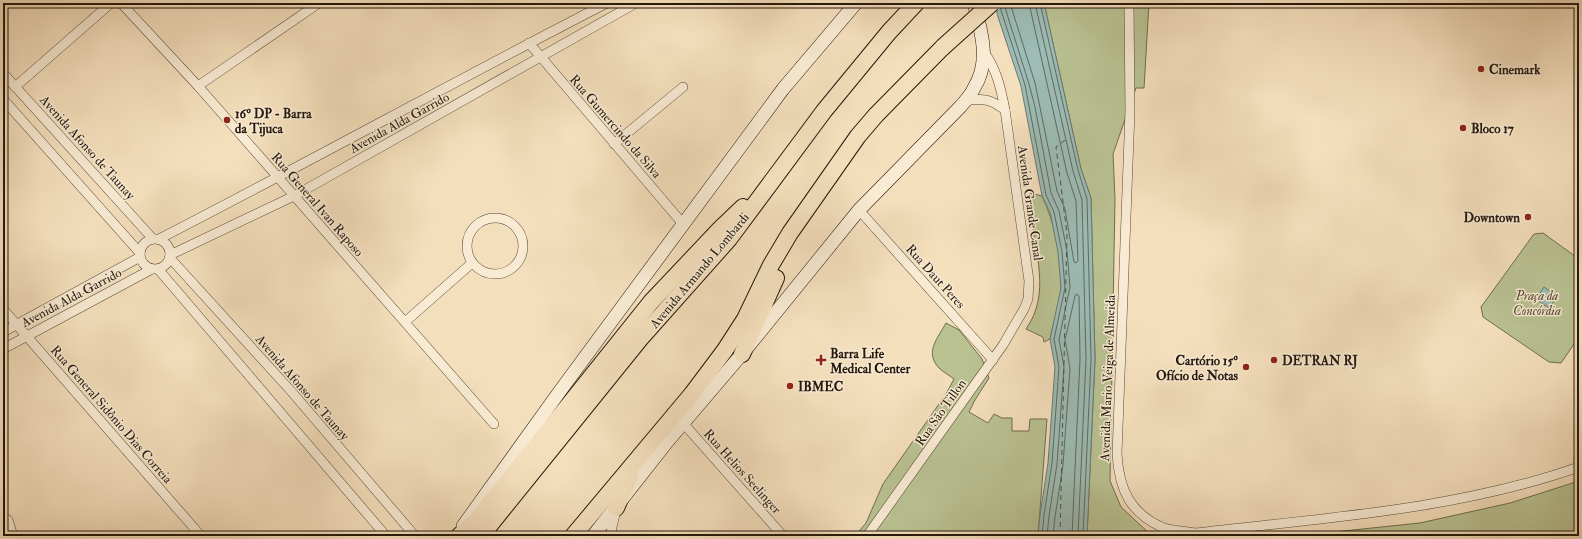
<svg xmlns="http://www.w3.org/2000/svg" width="1582" height="539" viewBox="0 0 1582 539" font-family="'IM FELL Double Pica',serif">
  <rect width="100%" height="100%" fill="#f4dfbc"/>
  <filter id="stains"><feTurbulence type="fractalNoise" baseFrequency=".005" numOctaves="4"/><feColorMatrix values="0 0 0 0 .2 0 0 0 0 .09 0 0 0 0 .02 0 0 0 .5 -.17"/></filter>
  <radialGradient id="worn" r=".72"><stop offset=".6" stop-color="#630" stop-opacity="0"/><stop offset="1" stop-color="#630" stop-opacity=".3"/></radialGradient>
  <!-- green -->
  <g fill="#bac292" stroke="#6f6d4f">
    <path d="M 1044,3 L 1149,3 L 1144,88 L 1136,88 L 1113,154 L 1115,199 L 1110,481 L 1121,507 L 1150,534 L 1159,536 L 1087,536 L 1095,359 L 1091,198 L 1081,169 Z"/>
    <path d="M 1030,193 L 1042,196 C 1055,223 1061,257 1061,287 C 1061,302 1053,324 1050,339 L 1044,342 L 1043,337 L 1026,329 C 1051,294 1035,253 1031,214 C 1030,207 1030,200 1030,193 Z"/>
    <path d="M 1543,233 L 1579,259 L 1579,337 L 1561,363 L 1549,362 L 1483,317 L 1481,307 L 1534,234 Z"/>
    <path d="M 946,323 L 959,330 L 982,359 L 989,378 L 975,400 L 969,412 L 988,423 L 994,414 L 1002,418 L 1012,418 L 1012,431 L 1029,431 L 1030,419 L 1047,419 L 1038,536 L 855,536 L 866,523 L 883,484 L 946,394 L 954,379 C 949,375 943,372 939,368 C 924,352 938,338 946,323 Z"/>
    <path d="M 1579,481 L 1579,536 L 1295,536 L 1420,523 L 1510,503 Z"/>
  </g>
  <!-- water -->
  <g fill="#9cbcb5" stroke="#6c7a71">
    <path d="M 995,3 L 1044,3 L 1081,169 L 1091,198 L 1095,359 L 1087,536 L 1038,536 L 1040,515 L 1048,463 L 1055,367 L 1050,339 L 1061,288 L 1058,252 L 1050,212 L 1042,196 L 1021,86 L 998,17 Z"/>
    <path d="M 1544,287 L 1557,296 L 1549,308 L 1536,299 Z"/>
  </g>
  <g fill="none" stroke-linecap="round" stroke-linejoin="round">
    <!-- shore -->
    <g stroke="#606a60" stroke-width="1">
      <path d="M 1004,3 L 1007,14 L 1029,84 L 1035,107 L 1051,193 L 1059,211 L 1067,251 L 1070,287 L 1059,339 L 1064,367 L 1057,464 L 1049,516 L 1047,536"/>
      <path d="M 1010,3 L 1035,83 L 1057,191 L 1065,209 L 1074,262 L 1076,263 L 1078,261 L 1076,201 L 1067,173 L 1029,3"/>
      <path d="M 1035,3 L 1073,171 L 1082,200 L 1086,359 L 1078,536"/>
      <path d="M 1040,3 L 1078,170 L 1087,199 L 1091,359 L 1083,536"/>
      <path d="M 1000,7 L 1025,85 L 1046,195 L 1054,212 L 1062,252 L 1065,288 L 1054,339 L 1059,367 L 1052,463 L 1044,515 L 1042,536"/>
      <path d="M 1053,536 L 1055,517 L 1063,465 L 1070,368 L 1065,340 L 1075,296 L 1076,294 L 1079,296 L 1080,359 L 1072,536"/>
    </g>
    <!-- ferry -->
    <path stroke="#4e5147" stroke-width="1" stroke-dasharray="5 4" stroke-linecap="butt" d="M 1060,536 L 1067,234 L 1056,147 L 1068,138"/>
    <!-- minor casing -->
    <g stroke="#584a38" stroke-width="10">
      <g id="minor">
        <path d="M 121,3 L 198,86 L 494,424"/>
        <path d="M 1129,3 L 1130,111 L 1117,454 C 1119,489 1130,514 1164,528 C 1173,531 1185,531 1195,533 C 1323,518 1456,510 1579,467"/>
        <path d="M 529,43 L 683,224"/>
        <path d="M 3,73 L 153,239"/>
        <path d="M 198,86 L 319,3"/>
        <path d="M 15,87 L 111,3"/>
        <path d="M 3,99 L 140,253"/>
        <path d="M 965,101 C 983,98 991,99 1005,110"/>
        <path d="M 614,144 L 683,87"/>
        <path d="M 859,210 L 993,360"/>
        <circle cx="495" cy="246" r="28"/>
        <path d="M 159,239 C 309,162 457,80 607,3"/>
        <circle cx="155" cy="254" r="15"/>
        <path d="M 170,255 L 294,196 L 636,3"/>
        <path d="M 170,258 L 291,391 L 415,536"/>
        <path d="M 158,269 L 386,536"/>
        <path d="M 3,309 L 201,536"/>
        <path d="M 405,322 L 472,263"/>
        <path d="M 3,332 L 140,257"/>
        <path d="M 3,349 L 152,269"/>
        <path d="M 683,423 L 783,536"/>
        <path d="M 3,517 L 8,520 L 13,536"/>
        <path d="M 610,536 L 616,510"/>
        <path d="M 867,536 L 1003,345 L 1024,309 L 1028,299 L 1029,281 L 1005,110 C 1001,89 997,70 984,52"/>
      </g>
    </g>
    <!-- secondary casing -->
    <g stroke="#24180c" stroke-width="14">
      <g id="secondary">
        <path d="M 463,526 L 560,391 L 783,89 L 856,3"/>
        <path d="M 593,536 L 667,442 L 742,354 L 859,210 L 961,106 C 966,100 971,95 974,88 C 991,61 981,31 974,3"/>
      </g>
    </g>
    <!-- trunk casing -->
    <g stroke="#24180c" stroke-width="18">
      <g id="trunk">
        <path d="M 742,354 L 776,278"/>
        <path d="M 616,508 L 630,476"/>
        <path d="M 459,536 L 476,521 L 491,502 L 651,302 L 720,229 L 743,207"/>
        <path d="M 481,536 L 640,339 L 729,239 L 824,111 L 889,32 L 916,3"/>
        <path d="M 573,536 L 692,394 L 725,350 L 745,319 L 771,265 L 790,233 L 858,136 L 876,115 L 943,47"/>
      </g>
    </g>
    <!-- minor -->
    <use href="#minor" stroke="#f8ead3" stroke-width="9"/>
    <!-- secondary -->
    <use href="#secondary" stroke="#f8ead3" stroke-width="13"/>
    <!-- trunk -->
    <use href="#trunk" stroke="#f4dfbc" stroke-width="16"/>
    <!-- trunk-bridge casing -->
    <g stroke="#24180c" stroke-width="18" stroke-linecap="butt">
      <path id="trunk-bridge" d="M 943,47 L 992,3"/>
    </g>
    <!-- trunk-bridge -->
    <use href="#trunk-bridge" stroke="#f4dfbc" stroke-width="16"/>
  </g>
  <!-- markers -->
  <g fill="#8f2418" stroke="#f8ead3" stroke-width="1.5">
    <circle cx="1481" cy="69" r="4"/>
    <circle cx="227" cy="120" r="4"/>
    <circle cx="1463" cy="128" r="4"/>
    <circle cx="1528" cy="217" r="4"/>
    <path d="M819 354h4v4h4v4h-4v4h-4v-4h-4v-4h4z"/>
    <circle cx="1274" cy="360" r="4"/>
    <circle cx="1246" cy="367" r="4"/>
    <circle cx="790" cy="386" r="4"/>
  </g>
  <g text-anchor="middle" stroke-width="3" stroke-linejoin="round" paint-order="stroke">
    <!-- poi labels -->
    <g font-size="13" font-weight="bold" fill="#24180c" stroke="#f8ead3" text-anchor="start">
      <text x="1489" y="74">Cinemark</text>
      <text x="235" y="118">16º DP - Barra<tspan x="235" dy="15">da Tijuca</tspan></text>
      <text x="1471" y="133">Bloco 17</text>
      <text x="1520" y="222" text-anchor="end">Downtown</text>
      <text x="830" y="358">Barra Life<tspan x="830" dy="15">Medical Center</tspan></text>
      <text x="1238" y="365" text-anchor="end">Cartório 15º<tspan x="1238" dy="15">Ofício de Notas</tspan></text>
      <text x="1282" y="365">DETRAN RJ</text>
      <text x="798" y="391">IBMEC</text>
    </g>
    <!-- street labels -->
    <g font-size="13" fill="#24180c" stroke="#f8ead3">
      <text transform="translate(399 122) rotate(-29)" y="5">Avenida Alda Garrido</text>
      <text transform="translate(616 126) rotate(49)" y="5">Rua Gumercindo da Silva</text>
      <text transform="translate(88 147) rotate(48)" y="5">Avenida Afonso de Taunay</text>
      <text transform="translate(1031 203) rotate(82)" y="5">Avenida Grande Canal</text>
      <text transform="translate(318 204) rotate(49)" y="5">Rua General Ivan Raposo</text>
      <text transform="translate(699 270) rotate(-50)" y="5">Avenida Armando Lombardi</text>
      <text transform="translate(936 276) rotate(48)" y="5">Rua Daut Peres</text>
      <text transform="translate(71 297) rotate(-28)" y="5">Avenida Alda Garrido</text>
      <text transform="translate(1107 378) rotate(-88)" y="5">Avenida Mario Veiga de Almeida</text>
      <text transform="translate(303 387) rotate(49)" y="5">Avenida Afonso de Taunay</text>
      <text transform="translate(940 412) rotate(-55)" y="5">Rua São Tillon</text>
      <text transform="translate(112 414) rotate(49)" y="5">Rua General Sidônio Dias Correia</text>
      <text transform="translate(743 471) rotate(48)" y="5">Rua Helios Seelinger</text>
    </g>
    <!-- park labels -->
    <g font-size="13" font-style="italic" fill="#514b34" stroke="#f8ead3">
      <text x="1537" y="300">Praça da<tspan x="1537" dy="15">Concórdia</tspan></text>
    </g>
  </g>
  <!-- margin -->
  <rect width="1582" height="539" fill="none" stroke="#f4dfbc" stroke-width="16"/>
  <rect x="4" y="4" width="1574" height="531" fill="none" stroke="#24180c" stroke-width="2"/>
  <rect x="8" y="8" width="1566" height="523" fill="none" stroke="#24180c"/>
  <rect width="100%" height="100%" filter="url(#stains)"/>
  <rect width="100%" height="100%" fill="url(#worn)"/>
</svg>
